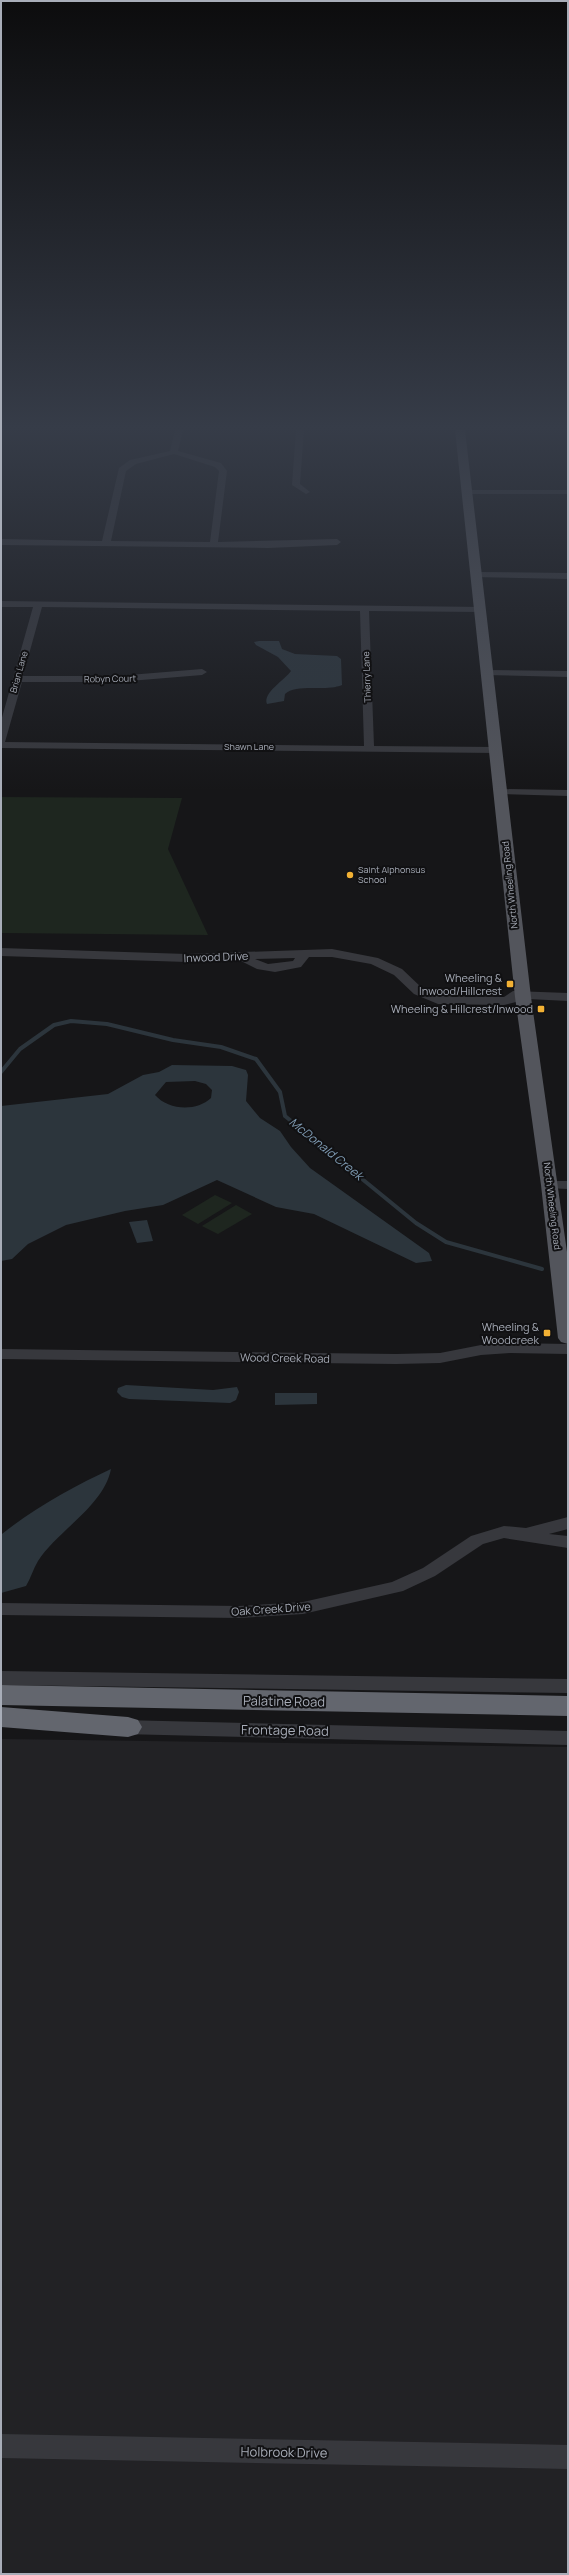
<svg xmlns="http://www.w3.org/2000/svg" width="569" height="2575" viewBox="0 0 569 2575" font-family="Manrope,sans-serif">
  <rect width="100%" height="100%" fill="#161618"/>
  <!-- built -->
  <path fill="#222225" d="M 1,1739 L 568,1747 L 568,2574 L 1,2574 Z"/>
  <!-- green -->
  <g fill="#1e261f">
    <path d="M 1,797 L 182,798 L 168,849 L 208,935 L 1,933 Z"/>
    <path d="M 215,1195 L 232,1203 L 198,1224 L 182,1215 Z"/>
    <path d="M 236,1205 L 252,1214 L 218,1234 L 202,1226 Z"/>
  </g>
  <!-- water -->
  <g fill="#2c353c" fill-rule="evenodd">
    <path d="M 259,641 L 279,641 L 282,649 L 295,654 L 337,656 L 341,659 L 342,685 C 326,692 296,683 285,694 L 284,701 L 267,704 C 262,693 286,679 291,671 L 278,657 L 256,645 L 254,642 Z"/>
    <path d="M 172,1065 L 232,1066 L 246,1070 L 248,1075 L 246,1101 L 260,1118 L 280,1131 L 291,1147 L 310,1168 L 429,1253 L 432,1261 L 416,1263 L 314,1214 L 276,1207 L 217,1180 L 163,1205 L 125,1211 L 66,1225 L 28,1244 L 12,1259 L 1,1261 L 1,1106 L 108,1094 L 143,1075 L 159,1072 ZM 195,1081 L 206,1084 L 212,1090 L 211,1098 C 196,1112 168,1110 155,1095 L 166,1082 Z"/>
    <path d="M 147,1220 L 153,1241 L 137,1243 L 129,1222 Z"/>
    <path d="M 126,1385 L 213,1390 L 237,1387 L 239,1392 L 236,1400 L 230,1403 L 129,1399 L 122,1397 L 117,1392 L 118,1388 Z"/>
    <path d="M 275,1393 L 317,1393 L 317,1404 L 275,1405 Z"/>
    <path d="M 111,1469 C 104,1506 57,1531 38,1561 C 33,1569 31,1578 26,1586 L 1,1593 L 2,1534 C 33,1509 76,1485 111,1469 Z"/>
  </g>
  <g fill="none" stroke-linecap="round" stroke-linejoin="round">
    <!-- stream -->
    <path stroke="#2c353c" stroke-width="4" d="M 1,1072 L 20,1049 L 54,1025 L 71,1021 L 107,1024 L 173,1040 L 221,1047 L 256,1059 L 280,1092 L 285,1116 L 416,1223 L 446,1242 L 542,1269"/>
    <!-- minor -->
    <g fill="#37383d" fill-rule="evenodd">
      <path d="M 175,430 L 183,430 L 178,451 L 221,463 L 227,471 L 218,542 L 337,539 L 341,542 L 337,545 L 268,548 L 1,545 L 1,539 L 102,541 L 119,468 L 130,460 L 170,451 ZM 174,454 L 215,467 L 219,471 L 210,542 L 111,541 L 126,471 L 136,464 Z"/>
      <path d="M 296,430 L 304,430 L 300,484 L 310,492 L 306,494 L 292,485 Z"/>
      <path d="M 467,490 L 568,490 L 568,494 L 464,494 L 463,492 Z"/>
      <path d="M 476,572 L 568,573 L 568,579 L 473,577 L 473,573 Z"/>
      <path d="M 1,601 L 483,607 L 485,609 L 480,612 L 369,611 L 374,746 L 496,747 L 501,750 L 496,753 L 1,748 L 1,721 L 33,607 L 1,607 ZM 42,607 L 360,611 L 364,746 L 5,742 L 22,682 L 117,682 L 202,675 L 207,672 L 202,669 L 117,676 L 23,676 Z"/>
      <path d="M 487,670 L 568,671 L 568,677 L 484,675 L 482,673 Z"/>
      <path d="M 501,789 L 568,790 L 568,796 L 497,794 L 497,790 Z"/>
      <path d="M 1,948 L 187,954 L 332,949 L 378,958 L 402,969 L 422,988 L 440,996 L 504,997 L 513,991 L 568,993 L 568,1001 L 528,999 L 504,1005 L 438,1004 L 414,994 L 394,975 L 371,964 L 332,957 L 309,957 L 301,967 L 275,972 L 257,969 L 239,960 L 187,962 L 1,956 ZM 295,958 L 293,961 L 268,964 L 255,959 Z"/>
      <path d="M 550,1181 L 568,1181 L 568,1189 L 545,1188 L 543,1185 Z"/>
      <path d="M 510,1343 L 568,1344 L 568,1354 L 510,1353 L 481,1355 L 440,1363 L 396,1364 L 1,1359 L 1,1349 L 396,1354 L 440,1353 L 481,1345 Z"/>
      <path d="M 568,1517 L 568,1529 L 549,1534 L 568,1536 L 568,1548 L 504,1538 L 483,1544 L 435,1576 L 403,1591 L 303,1614 L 239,1618 L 1,1615 L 1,1603 L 239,1606 L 303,1602 L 392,1582 L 423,1568 L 471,1536 L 504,1526 L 526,1528 Z"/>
      <path d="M 1,1671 L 568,1679 L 568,1693 L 1,1685 Z"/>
      <path d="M 122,1720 L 568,1731 L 568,1745 L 122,1734 L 115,1732 L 113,1727 L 115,1722 Z"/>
      <path d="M 1,2434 L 568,2445 L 568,2469 L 1,2458 Z"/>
    </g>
    <!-- major -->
    <path fill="#53555c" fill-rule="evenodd" d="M 455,430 L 465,430 L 531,997 L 568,1259 L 568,1344 L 561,1342 L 558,1338 L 541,1185 L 515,997 Z"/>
    <!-- highway -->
    <g fill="#63666e" fill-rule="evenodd">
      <path d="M 1,1685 L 568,1696 L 568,1716 L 1,1705 Z"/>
      <path d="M 1,1707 L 128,1717 L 138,1720 L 142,1727 L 138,1734 L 128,1737 L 1,1727 Z"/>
    </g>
  </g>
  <!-- sky -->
  <linearGradient id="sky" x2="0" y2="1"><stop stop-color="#0c0c0d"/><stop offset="0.54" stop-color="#363c48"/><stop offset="1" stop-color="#363c48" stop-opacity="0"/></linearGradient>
  <rect width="569" height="791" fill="url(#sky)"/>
  <!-- markers -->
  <g fill="#f2b134" stroke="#111113" stroke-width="1.5">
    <circle cx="350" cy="875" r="4"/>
    <rect x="506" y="980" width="8" height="8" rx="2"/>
    <rect x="537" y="1005" width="8" height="8" rx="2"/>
    <rect x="543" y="1329" width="8" height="8" rx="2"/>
  </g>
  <g text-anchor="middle" stroke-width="4" stroke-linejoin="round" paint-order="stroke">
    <!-- far-street labels -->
    <g font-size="9" fill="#a8adb8" stroke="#111113">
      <text transform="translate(19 672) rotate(-74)" y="3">Brian Lane</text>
      <text transform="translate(367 677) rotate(-92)" y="3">Thierry Lane</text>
      <text transform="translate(110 679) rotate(-1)" y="3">Robyn Court</text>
      <text x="249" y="750">Shawn Lane</text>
      <text transform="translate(510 885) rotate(-96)" y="3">North Wheeling Road</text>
      <text transform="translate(552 1206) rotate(83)" y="3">North Wheeling Road</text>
    </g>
    <!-- far-poi labels -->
    <g font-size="9" fill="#a8adb8" stroke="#111113" text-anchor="start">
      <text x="358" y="873">Saint Alphonsus<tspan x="358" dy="10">School</tspan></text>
    </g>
    <!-- street labels -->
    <g font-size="11" fill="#a8adb8" stroke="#111113">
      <text transform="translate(216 957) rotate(-2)" y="4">Inwood Drive</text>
      <text transform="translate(285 1358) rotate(1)" y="4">Wood Creek Road</text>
      <text transform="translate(271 1609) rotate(-4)" y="4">Oak Creek Drive</text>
    </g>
    <!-- poi labels -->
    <g font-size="11" fill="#a8adb8" stroke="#111113" text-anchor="end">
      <text x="502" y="982">Wheeling &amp;<tspan x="502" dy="13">Inwood/Hillcrest</tspan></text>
      <text x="533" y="1013">Wheeling &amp; Hillcrest/Inwood</text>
      <text x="539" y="1331">Wheeling &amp;<tspan x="539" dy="13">Woodcreek</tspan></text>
    </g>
    <!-- water labels -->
    <g font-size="12" font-style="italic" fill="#7f9bb3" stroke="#111113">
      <text transform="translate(326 1149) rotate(39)" y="4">McDonald Creek</text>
    </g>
    <!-- near-street labels -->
    <g font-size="13" fill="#a8adb8" stroke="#111113">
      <text transform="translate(284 1701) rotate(1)" y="5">Palatine Road</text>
      <text transform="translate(285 1730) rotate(1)" y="5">Frontage Road</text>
      <text transform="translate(284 2452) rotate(1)" y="5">Holbrook Drive</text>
    </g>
  </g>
  <!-- border -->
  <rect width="569" height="2575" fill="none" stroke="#a8adb8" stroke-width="4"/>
</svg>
